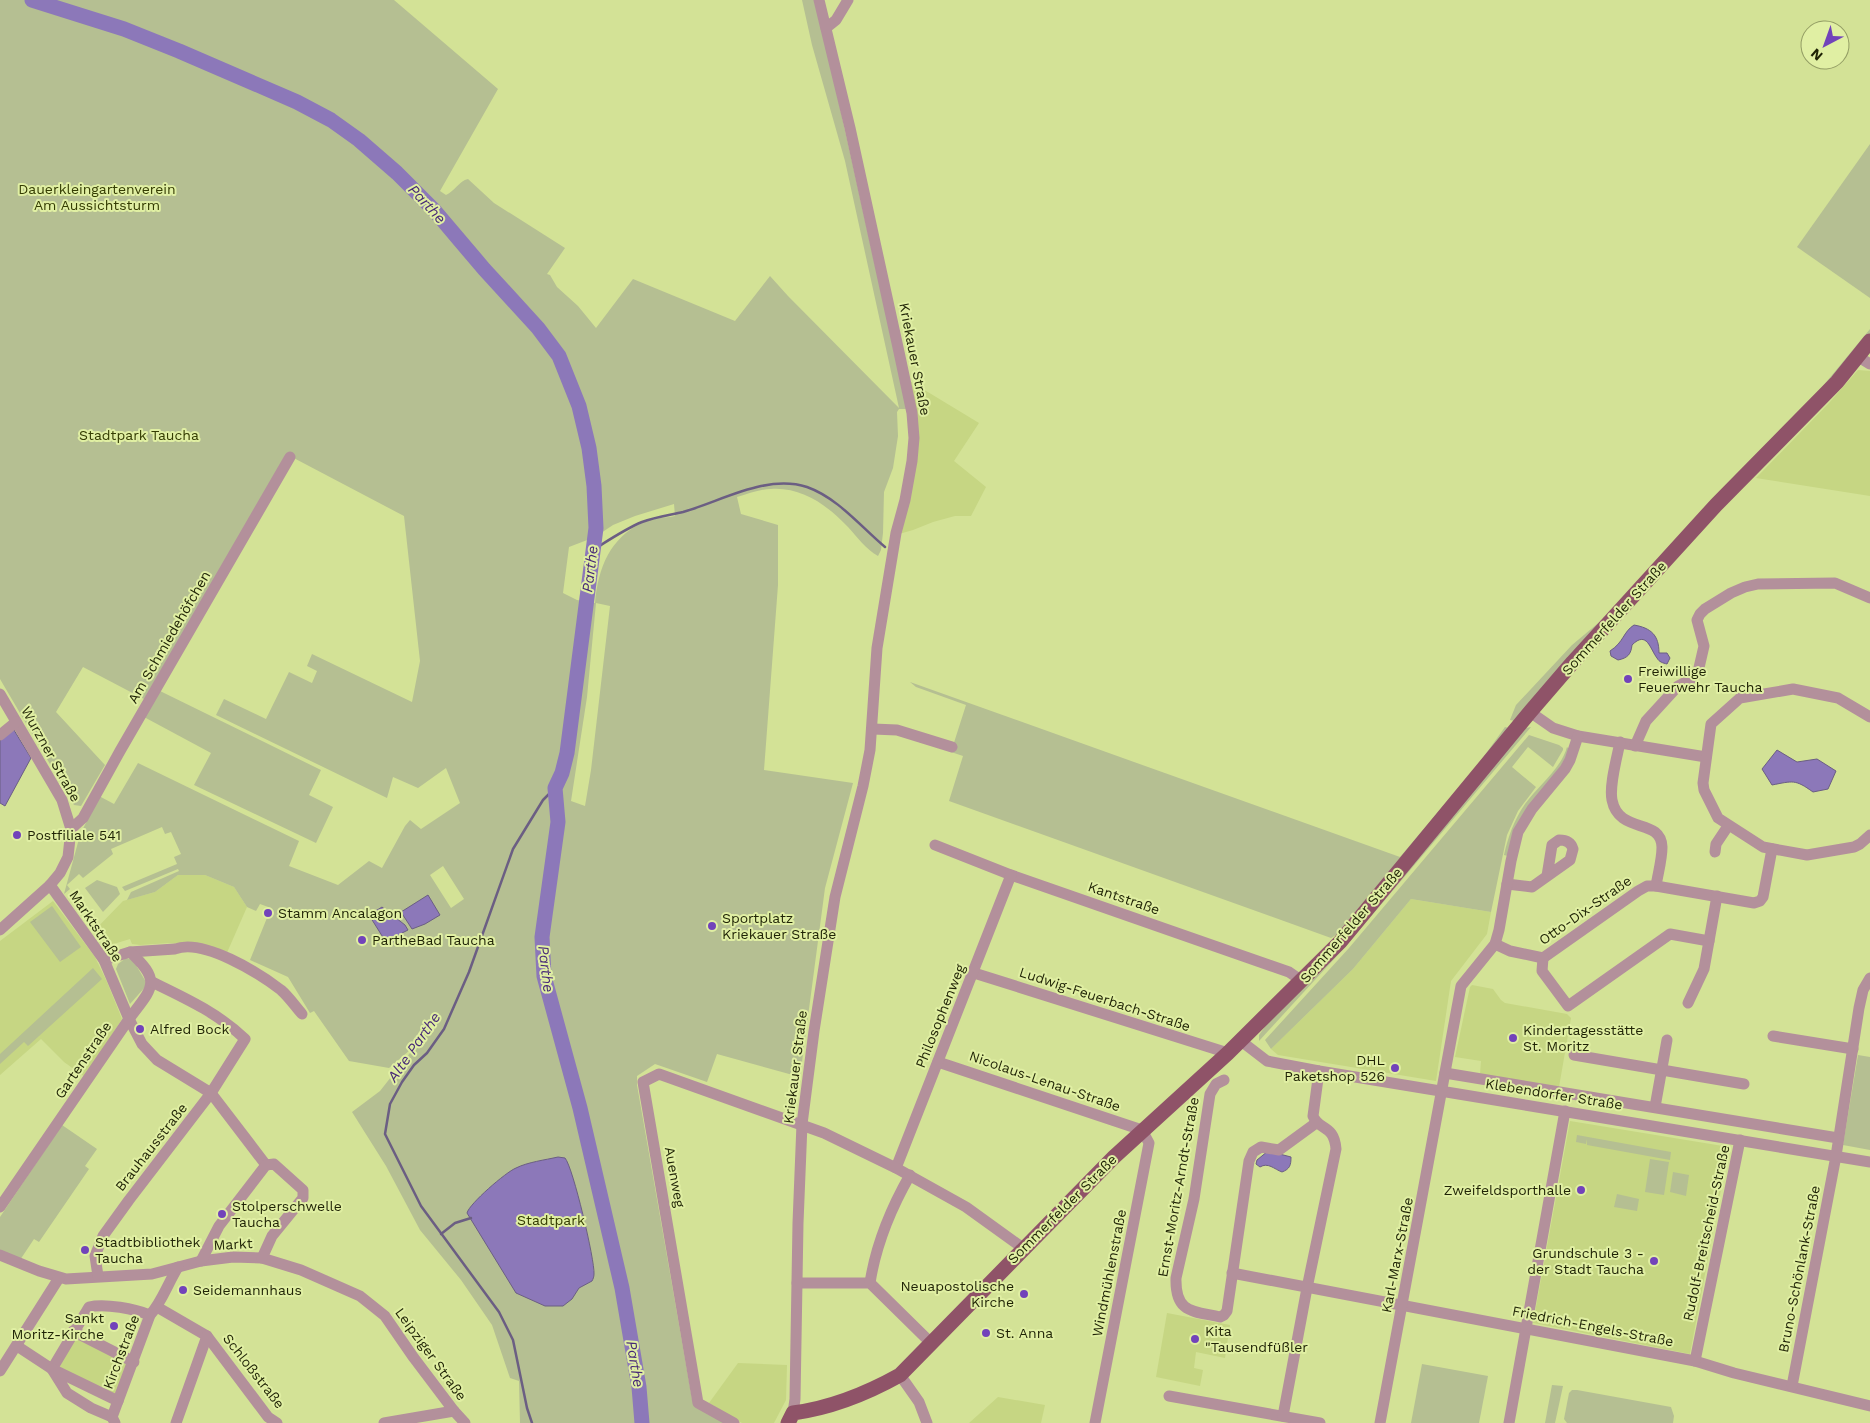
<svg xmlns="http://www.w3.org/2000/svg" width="1870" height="1423" viewBox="0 0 1870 1423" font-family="'Work Sans',sans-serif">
  <rect width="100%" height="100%" fill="#d3e296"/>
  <!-- built -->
  <g fill="#c6d683">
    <path d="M 1858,370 L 1870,371 L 1870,496 L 1756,478 L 1829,403 Z"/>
    <path d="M 908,380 L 979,423 L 954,461 L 986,487 L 971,516 L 955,516 L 933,522 L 913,530 L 899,534 L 910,496 L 918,453 Z"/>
    <path d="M 178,875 L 205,875 L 234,887 L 247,907 L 226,955 L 197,945 L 170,943 L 140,945 L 132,944 L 130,939 L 104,947 L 93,932 L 123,901 L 155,892 Z"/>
    <path d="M 1411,899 L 1491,912 L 1487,934 L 1451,981 L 1436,1081 L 1278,1055 L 1271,1049 L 1353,969 Z"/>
    <path d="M 53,901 L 95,957 L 107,982 L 122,1019 L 85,1077 L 64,1062 L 41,1039 L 0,1075 L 0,941 Z"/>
    <path d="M 1472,985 L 1493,989 L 1501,1000 L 1505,1003 L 1567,1014 L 1571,1018 L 1559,1087 L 1480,1074 L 1481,1061 L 1455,1057 L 1470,987 Z"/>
    <path d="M 1570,1121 L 1729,1147 L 1690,1354 L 1533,1323 Z"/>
    <path d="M 1167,1313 L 1230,1325 L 1225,1358 L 1196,1352 L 1194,1368 L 1203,1370 L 1200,1386 L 1156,1377 Z"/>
    <path d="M 74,1337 L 130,1364 L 114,1397 L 58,1370 Z"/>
    <path d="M 738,1363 L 787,1365 L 786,1400 L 774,1423 L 742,1423 L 709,1403 Z"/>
    <path d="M 998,1397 L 1045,1405 L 1041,1423 L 969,1423 Z"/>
  </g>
  <!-- green -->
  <g fill="#b5bf92" fill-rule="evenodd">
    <path d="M 0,0 L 394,0 L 498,89 L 440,191 L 446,195 C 455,191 459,181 468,179 L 494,203 L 565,248 L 547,274 L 550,275 L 557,287 L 578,306 L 596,328 L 633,279 L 735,321 L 770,276 L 788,296 L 899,408 L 845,161 L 812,45 L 802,0 L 816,0 L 907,409 L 899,409 L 897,412 L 898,436 L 893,468 L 884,492 L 883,533 L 881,550 L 878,556 C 866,549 857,537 848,527 C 827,505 802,487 771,489 C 760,489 748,494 737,497 L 741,514 L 778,525 L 778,585 L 764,770 L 853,783 L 825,888 L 800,1077 L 717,1054 L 707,1082 L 655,1064 L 637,1076 L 637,1085 L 692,1399 L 724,1423 L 520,1423 L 519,1381 L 510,1378 L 492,1325 L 461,1280 L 420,1230 L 386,1166 L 352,1112 L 380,1091 L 417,1044 L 389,1068 L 349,1061 L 314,1011 L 310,1013 L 288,977 L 250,960 L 271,908 L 260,904 L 256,911 L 247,907 L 234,887 L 205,875 L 178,875 L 155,892 L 127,900 L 131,892 L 179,871 L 178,869 L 125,891 L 122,887 L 177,864 L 174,857 L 181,854 L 171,832 L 165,834 L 162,827 L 111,849 L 113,854 L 83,878 L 79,874 L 67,885 L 70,889 L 64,894 L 80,835 L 99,796 L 114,804 L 138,763 L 299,841 L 289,866 L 338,885 L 369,861 L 382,868 L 405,826 L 410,820 L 421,829 L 460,803 L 446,768 L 418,788 L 393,777 L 387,798 L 216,715 L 224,699 L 266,719 L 289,672 L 312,683 L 317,671 L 307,666 L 312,654 L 412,702 L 420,661 L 404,516 L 288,455 L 144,699 L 83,667 L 56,712 L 105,765 L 81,806 L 74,805 L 0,679 ZM 674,504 L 675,516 C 665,518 653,518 644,522 C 610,537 598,568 595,603 L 577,600 L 563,593 L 569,547 L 595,537 L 613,525 L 635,516 ZM 596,603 L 610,606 L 591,770 L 585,806 L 571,801 L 587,697 ZM 443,866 L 464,899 L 451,908 L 430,875 Z"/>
    <path d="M 1870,144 L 1870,298 L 1797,247 Z"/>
    <path d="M 1870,329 L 1870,333 L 1833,379 L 1515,721 L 1510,720 L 1516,705 L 1572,645 L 1609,614 L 1818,392 Z"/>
    <path d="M 910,682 L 1400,857 L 1477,766 L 1505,727 L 1509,728 L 1336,935 L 1331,938 L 949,801 L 963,756 L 951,752 L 966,705 L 916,687 Z"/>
    <path d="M 160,691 L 321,770 L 309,795 L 333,807 L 316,843 L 194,785 L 211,753 L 144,717 Z"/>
    <path d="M 1531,727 L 1346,946 L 1259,1041 L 1259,1035 L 1267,1024 L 1526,728 Z"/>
    <path d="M 1529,735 L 1559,745 L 1563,748 L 1563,750 L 1553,767 L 1528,747 L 1512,767 L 1536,787 L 1518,811 L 1507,835 L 1491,912 L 1411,899 L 1353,969 L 1271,1049 L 1265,1040 L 1349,948 Z"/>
    <path d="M 1567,747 L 1570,750 L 1508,856 L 1504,855 C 1508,837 1514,820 1525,804 C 1538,786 1561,769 1567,747 Z"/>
    <path d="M 97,880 L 117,887 L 120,894 L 103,912 L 85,888 Z"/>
    <path d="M 52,906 L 81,947 L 60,962 L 30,922 Z"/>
    <path d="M 126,958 L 133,960 L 146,982 L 146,986 L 130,1004 L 116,969 L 118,964 Z"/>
    <path d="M 93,968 L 102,979 L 28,1046 L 24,1042 L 0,1064 L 0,1054 Z"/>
    <path d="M 1858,1055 L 1870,1057 L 1870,1150 L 1843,1145 Z"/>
    <path d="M 62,1125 L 97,1149 L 85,1166 L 89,1169 L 39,1242 L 34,1239 L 20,1260 L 0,1250 L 0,1217 Z"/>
    <path d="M 1577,1135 L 1671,1152 L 1670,1160 L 1587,1145 L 1587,1139 L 1586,1144 L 1576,1142 Z"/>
    <path d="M 1650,1159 L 1669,1162 L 1664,1195 L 1645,1192 Z"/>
    <path d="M 1673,1172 L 1689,1175 L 1686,1196 L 1670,1192 Z"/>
    <path d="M 1617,1194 L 1639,1199 L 1637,1211 L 1614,1207 Z"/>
    <path d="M 1422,1364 L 1488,1376 L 1479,1423 L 1411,1423 Z"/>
    <path d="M 1552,1385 L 1563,1386 L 1555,1423 L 1545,1423 Z"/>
    <path d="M 1572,1390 L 1577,1390 L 1671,1407 L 1674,1416 L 1673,1423 L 1567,1423 L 1564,1419 L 1569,1393 Z"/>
  </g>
  <!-- water -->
  <g fill="#8c78b9" stroke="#6b5e83">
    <path d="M 1634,625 C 1651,628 1659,635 1659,653 L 1667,653 L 1670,658 L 1667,664 C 1663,663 1659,662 1657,658 C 1650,649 1647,630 1632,645 C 1631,654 1628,658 1618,660 L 1611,656 L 1610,651 C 1624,642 1623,632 1634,625 Z"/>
    <path d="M 14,730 L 31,758 L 5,806 L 0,803 L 0,741 L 4,734 Z"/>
    <path d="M 1777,750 L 1797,762 L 1817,759 L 1836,771 L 1828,789 L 1813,792 C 1795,779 1793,781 1772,785 L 1762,769 Z"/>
    <path d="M 428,895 L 440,915 L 425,924 L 412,929 L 401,912 Z"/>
    <path d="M 382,907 L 405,925 L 408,930 L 402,933 L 403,935 L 399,937 L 400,939 L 391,943 L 388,938 L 384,939 L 369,915 Z"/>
    <path d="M 1268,1151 L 1291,1157 C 1291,1165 1290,1169 1282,1172 C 1274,1169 1268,1162 1260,1167 L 1256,1164 L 1257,1160 Z"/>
    <path d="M 558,1157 L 565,1158 C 573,1167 595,1261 594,1274 C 594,1277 593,1279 592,1281 L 579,1288 L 572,1299 L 563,1306 L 545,1306 L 516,1293 L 467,1213 C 469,1204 506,1172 516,1168 C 528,1162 545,1160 558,1157 Z"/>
  </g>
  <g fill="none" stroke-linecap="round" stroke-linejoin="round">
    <!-- stream -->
    <g stroke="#6b5e83" stroke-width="2.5">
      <path d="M 593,550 C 609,540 625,529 642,522 C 655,517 670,515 683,512 C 722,501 766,474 807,487 C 838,498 861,527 885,547"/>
      <path d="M 441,1234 L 455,1223 L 471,1218"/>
      <path d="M 532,1423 L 527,1408 L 513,1340 L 499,1312 L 421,1206 L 385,1134 L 390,1104 L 402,1082 L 414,1065 L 427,1053 L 444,1029 L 469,972 L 513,849 L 543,800 L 555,788"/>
    </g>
    <!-- river -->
    <path stroke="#8c78b9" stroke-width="15" d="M 32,0 L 124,29 L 179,51 L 297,102 L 331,120 L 359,140 L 397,173 L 434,210 L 484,269 L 538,328 L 559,356 L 579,406 L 589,448 L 594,486 L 596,528 L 567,753 L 562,773 L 555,788 L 558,822 L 542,937 L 544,976 L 580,1108 L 622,1288 L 639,1387 L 642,1423"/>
    <!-- minor -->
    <g stroke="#b3909b" stroke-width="11">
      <path d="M 826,28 L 836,20 L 848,0"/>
      <path d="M 1857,356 L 1870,364"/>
      <path d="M 0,694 L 62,800 L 71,829 L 68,857 L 60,873 L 50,885 L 0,930"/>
      <path d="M 1530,712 L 1553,728 L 1578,736 L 1706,757"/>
      <path d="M 1870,717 L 1838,698 L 1793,689 L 1740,698 L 1711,724 L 1703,783 L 1704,790 L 1718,818 L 1763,847 L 1807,855 L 1854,847 L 1860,844 L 1870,835"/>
      <path d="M 873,729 L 897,730 L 952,747"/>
      <path d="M 0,735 L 16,722"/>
      <path d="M 1620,742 C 1617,758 1609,785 1612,800 C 1619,835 1661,817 1662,847 C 1662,860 1658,873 1656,886"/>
      <path d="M 1635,746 L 1646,721 L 1678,686 L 1693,678 L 1698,672 L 1704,646 L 1697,620 L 1700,614 L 1705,609 L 1731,593 L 1745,587 L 1758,584 L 1835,583 L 1870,598"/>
      <path d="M 71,829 L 83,818 L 120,751 L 290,457"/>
      <path d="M 935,845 L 1011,875 L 1289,972 L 1302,981"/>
      <path d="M 1715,852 L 1716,844 L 1728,826"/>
      <path d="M 1507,884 L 1532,887 L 1570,860 L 1573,849 C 1571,842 1566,840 1559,840 L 1552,845 L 1547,876"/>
      <path d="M 50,885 L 104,960 L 129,1019 L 142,1044 L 157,1060 L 211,1093 L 266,1165"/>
      <path d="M 1495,944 L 1510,951 L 1543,958 L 1638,891 L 1647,886 L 1656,886 L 1754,903 L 1760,901 L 1763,897 L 1772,849"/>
      <path d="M 130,952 L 175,949 C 203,938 259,973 281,990 C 289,997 295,1006 302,1014"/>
      <path d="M 1543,958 L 1542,971 L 1568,1006 L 1670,934 L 1709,941"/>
      <path d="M 974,973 L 1228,1053"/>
      <path d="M 1688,1003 L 1704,969 L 1717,896"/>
      <path d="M 1773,1036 L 1853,1049"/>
      <path d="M 1241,1041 L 1267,1061 L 1319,1071 L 1870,1162"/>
      <path d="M 1574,1055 L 1744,1084"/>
      <path d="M 938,1062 L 1142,1130 L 1149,1143 L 1095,1423"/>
      <path d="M 1445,1073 L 1838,1138"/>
      <path d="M 1224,1080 L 1216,1084 L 1210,1094 L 1194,1199 L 1176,1278 C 1175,1314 1194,1311 1220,1317 L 1224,1315 L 1227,1311 L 1249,1161 L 1253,1152 L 1261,1147 L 1279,1150 L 1316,1123"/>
      <path d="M 1655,1107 L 1667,1040"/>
      <path d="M 896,1168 L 1011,875"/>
      <path d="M 0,1207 L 129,1019 C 152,988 163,982 130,952 L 104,960"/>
      <path d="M 0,1255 L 39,1271 L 66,1279 L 152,1274 L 201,1261 L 233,1257 L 262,1258 L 301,1270 L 360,1296 L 385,1316 L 414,1358 L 454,1411 L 465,1423"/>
      <path d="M 201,1261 L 219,1226 L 266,1165 L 274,1164 L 303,1190 L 303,1198 L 272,1236 L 262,1258"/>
      <path d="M 1232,1273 L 1695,1361 L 1734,1373 L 1870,1406"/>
      <path d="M 98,1276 L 95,1256 L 103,1236 L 129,1200 L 211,1093 L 245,1039 C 218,1013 185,998 152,982"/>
      <path d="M 797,1283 L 870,1283 L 931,1343"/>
      <path d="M 870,1283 C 876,1244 890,1210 910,1175"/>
      <path d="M 157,1307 L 207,1336 L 268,1417 L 277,1423"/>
      <path d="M 73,1331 L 134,1362"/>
      <path d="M 17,1346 L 52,1369 L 89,1307 C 105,1303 135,1309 150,1315"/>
      <path d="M 1695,1361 L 1740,1140"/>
      <path d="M 0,1371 L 59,1278"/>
      <path d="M 900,1375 L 919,1402 L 927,1423"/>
      <path d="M 1792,1386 L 1836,1156 L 1859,1008 L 1863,990 L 1870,978"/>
      <path d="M 1169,1396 L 1320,1423"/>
      <path d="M 793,1413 L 795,1399 L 798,1223 L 802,1124 L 814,1031 L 835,897 L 863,786 L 870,750 L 877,648 L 896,533 L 905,500 L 912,461 L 914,438 L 912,413 L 899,352 L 850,128 L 819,0"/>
      <path d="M 1283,1416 L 1307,1288 L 1336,1149 C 1334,1124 1319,1131 1313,1116 L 1319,1071"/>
      <path d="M 112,1417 L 91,1408 L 67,1393 L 52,1369 L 118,1401"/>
      <path d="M 115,1423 L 112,1417 L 150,1315 C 162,1302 168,1283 178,1267"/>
      <path d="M 176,1423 L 207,1336"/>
      <path d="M 384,1423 L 454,1411"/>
      <path d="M 734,1423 L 698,1403 L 643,1082 L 659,1074 L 824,1133 L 896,1168 L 966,1207 L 1023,1248"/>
      <path d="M 1380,1423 L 1461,986 L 1495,944 L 1499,930 L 1511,861 L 1518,832 L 1532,809 L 1565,769 L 1570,760 L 1578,736"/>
      <path d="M 1509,1423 L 1565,1111"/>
    </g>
    <!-- major -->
    <path stroke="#8f5368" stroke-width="15" d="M 788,1423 L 793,1413 C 831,1408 866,1394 900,1375 L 1114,1157 L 1228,1053 L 1340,942 L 1530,712 L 1573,662 L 1716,505 L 1837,382 L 1870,341"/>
  </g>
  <!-- markers -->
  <g fill="#7243ba" stroke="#e0efa3" stroke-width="2">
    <circle cx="1628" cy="679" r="5"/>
    <circle cx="17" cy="835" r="5"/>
    <circle cx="268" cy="913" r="5"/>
    <circle cx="712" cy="926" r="5"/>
    <circle cx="362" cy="940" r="5"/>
    <circle cx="140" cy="1029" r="5"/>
    <circle cx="1513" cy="1038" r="5"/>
    <circle cx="1395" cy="1068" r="5"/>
    <circle cx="1581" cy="1190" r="5"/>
    <circle cx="222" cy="1214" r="5"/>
    <circle cx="85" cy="1250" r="5"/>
    <circle cx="1654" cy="1261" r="5"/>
    <circle cx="183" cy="1290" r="5"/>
    <circle cx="1024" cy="1294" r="5"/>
    <circle cx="114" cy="1326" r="5"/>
    <circle cx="986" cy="1333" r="5"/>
    <circle cx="1195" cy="1339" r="5"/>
  </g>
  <g text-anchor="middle" stroke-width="4" stroke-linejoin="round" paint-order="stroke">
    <!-- park labels -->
    <g font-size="14" fill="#343c02" stroke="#e0efa3">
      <text x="97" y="194">Dauerkleingartenverein<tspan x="97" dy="16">Am Aussichtsturm</tspan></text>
      <text x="139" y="440">Stadtpark Taucha</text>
      <text x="551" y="1225">Stadtpark</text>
    </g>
    <!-- street labels -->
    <g font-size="14" fill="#1f2305" stroke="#e0efa3">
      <text transform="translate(915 359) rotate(79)" y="5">Kriekauer Straße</text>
      <text transform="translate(1614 618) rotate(-48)" y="5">Sommerfelder Straße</text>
      <text transform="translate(169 637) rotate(-60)" y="5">Am Schmiedehöfchen</text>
      <text transform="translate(51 754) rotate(61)" y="5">Wurzner Straße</text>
      <text transform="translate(1124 898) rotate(19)" y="5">Kantstraße</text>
      <text transform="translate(1585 910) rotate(-35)" y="5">Otto-Dix-Straße</text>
      <text transform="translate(1351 925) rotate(-49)" y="5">Sommerfelder Straße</text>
      <text transform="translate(96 926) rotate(56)" y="5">Marktstraße</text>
      <text transform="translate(1105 999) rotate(18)" y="5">Ludwig-Feuerbach-Straße</text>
      <text transform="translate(940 1016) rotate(-68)" y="5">Philosophenweg</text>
      <text transform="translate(83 1060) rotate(-56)" y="5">Gartenstraße</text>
      <text transform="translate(795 1067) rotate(-83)" y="5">Kriekauer Straße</text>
      <text transform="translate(1045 1081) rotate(19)" y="5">Nicolaus-Lenau-Straße</text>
      <text transform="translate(1554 1094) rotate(9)" y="5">Klebendorfer Straße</text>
      <text transform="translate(151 1147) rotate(-52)" y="5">Brauhausstraße</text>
      <text transform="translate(675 1177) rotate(80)" y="5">Auenweg</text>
      <text transform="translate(1178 1187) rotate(-80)" y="5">Ernst-Moritz-Arndt-Straße</text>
      <text transform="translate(1062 1209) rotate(-45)" y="5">Sommerfelder Straße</text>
      <text transform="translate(1706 1233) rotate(-78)" y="5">Rudolf-Breitscheid-Straße</text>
      <text transform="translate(233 1244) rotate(-3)" y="5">Markt</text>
      <text transform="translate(1397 1255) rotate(-79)" y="5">Karl-Marx-Straße</text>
      <text transform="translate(1799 1269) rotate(-79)" y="5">Bruno-Schönlank-Straße</text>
      <text transform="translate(1109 1273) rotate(-79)" y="5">Windmühlenstraße</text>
      <text transform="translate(1593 1326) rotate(11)" y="5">Friedrich-Engels-Straße</text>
      <text transform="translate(121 1352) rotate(-69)" y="5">Kirchstraße</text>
      <text transform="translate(431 1354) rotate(54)" y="5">Leipziger Straße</text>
      <text transform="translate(254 1371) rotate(52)" y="5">Schloßstraße</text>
    </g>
    <!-- poi labels -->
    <g font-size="14" fill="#1f2305" stroke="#e0efa3" text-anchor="start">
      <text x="1638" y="676">Freiwillige<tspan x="1638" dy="16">Feuerwehr Taucha</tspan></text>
      <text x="27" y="840">Postfiliale 541</text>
      <text x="278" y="918">Stamm Ancalagon</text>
      <text x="722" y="923">Sportplatz<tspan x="722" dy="16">Kriekauer Straße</tspan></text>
      <text x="372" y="945">PartheBad Taucha</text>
      <text x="150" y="1034">Alfred Bock</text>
      <text x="1523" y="1035">Kindertagesstätte<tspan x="1523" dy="16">St. Moritz</tspan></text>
      <text x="1385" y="1065" text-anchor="end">DHL<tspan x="1385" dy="16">Paketshop 526</tspan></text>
      <text x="1571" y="1195" text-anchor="end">Zweifeldsporthalle</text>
      <text x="232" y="1211">Stolperschwelle<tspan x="232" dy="16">Taucha</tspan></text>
      <text x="95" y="1247">Stadtbibliothek<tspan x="95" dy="16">Taucha</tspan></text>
      <text x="1644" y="1258" text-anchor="end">Grundschule 3 -<tspan x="1644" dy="16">der Stadt Taucha</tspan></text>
      <text x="1014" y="1291" text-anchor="end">Neuapostolische<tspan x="1014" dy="16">Kirche</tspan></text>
      <text x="193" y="1295">Seidemannhaus</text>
      <text x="104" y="1323" text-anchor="end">Sankt<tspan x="104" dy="16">Moritz-Kirche</tspan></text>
      <text x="1205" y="1336">Kita<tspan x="1205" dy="16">"Tausendfüßler</tspan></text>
      <text x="996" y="1338">St. Anna</text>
    </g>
    <!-- water labels -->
    <g font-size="15" font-style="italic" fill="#472977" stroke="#e0efa3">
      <text transform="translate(427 204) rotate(47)" y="5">Parthe</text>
      <text transform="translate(590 569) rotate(-83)" y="5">Parthe</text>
      <text transform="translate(546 969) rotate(83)" y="5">Parthe</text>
      <text transform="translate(414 1047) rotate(-55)" y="5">Alte Parthe</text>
      <text transform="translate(635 1364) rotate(81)" y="5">Parthe</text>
    </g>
  </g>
  <!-- north arrow -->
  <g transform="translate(1825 45) rotate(221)"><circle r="24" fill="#e0efa3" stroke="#939d64"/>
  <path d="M0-4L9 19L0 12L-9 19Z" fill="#7243ba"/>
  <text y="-8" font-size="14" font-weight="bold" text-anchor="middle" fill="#1f2305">N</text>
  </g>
</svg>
